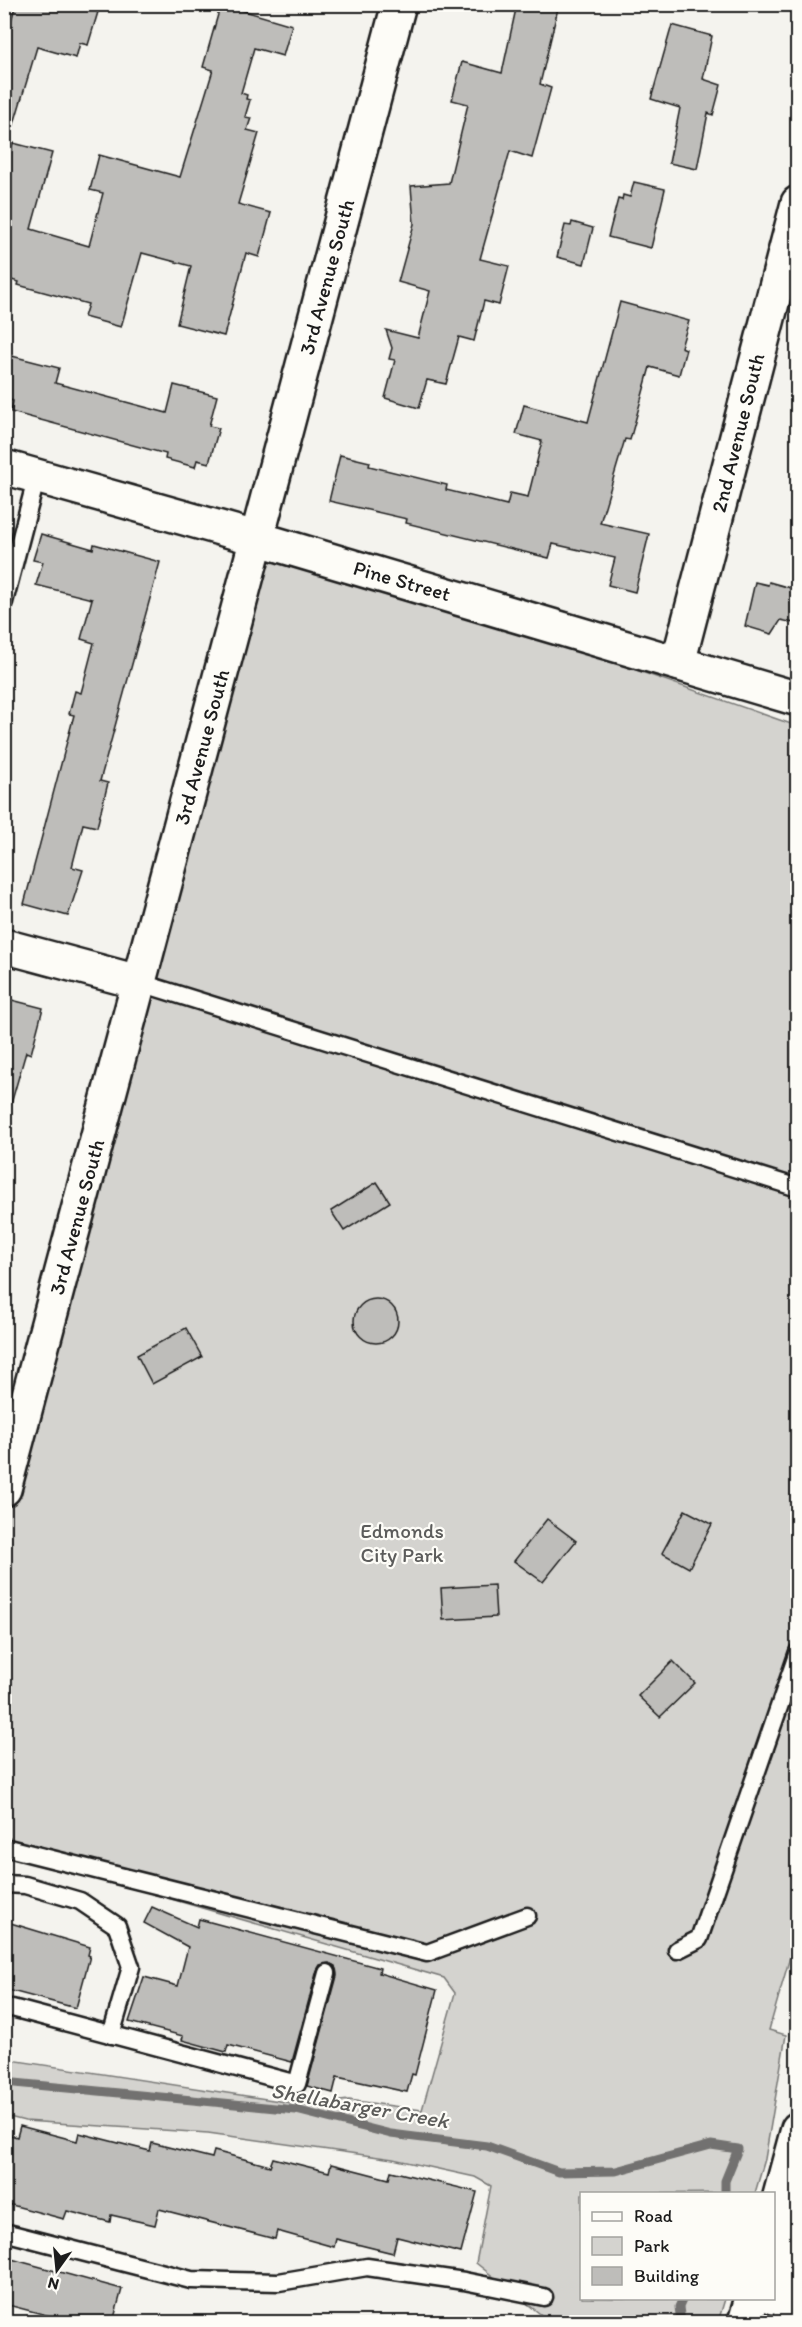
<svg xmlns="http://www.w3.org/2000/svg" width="802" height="2327" viewBox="0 0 802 2327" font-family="Itim,sans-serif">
  <rect width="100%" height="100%" fill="#f4f3ee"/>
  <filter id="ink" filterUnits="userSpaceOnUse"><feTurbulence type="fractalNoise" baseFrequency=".0167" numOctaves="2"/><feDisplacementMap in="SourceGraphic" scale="12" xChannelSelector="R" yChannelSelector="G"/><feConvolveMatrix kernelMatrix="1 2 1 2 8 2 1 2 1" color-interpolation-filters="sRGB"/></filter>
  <g filter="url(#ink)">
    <!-- green -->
    <path fill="#d4d3cf" stroke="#787876" stroke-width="1.5" d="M 259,539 L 797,726 L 798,1929 L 769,2030 L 786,2035 L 765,2159 L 755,2193 L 582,2194 L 582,2298 L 725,2299 L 718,2322 L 543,2322 L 544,2317 L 476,2263 L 491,2186 L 475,2177 L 393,2159 L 208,2133 L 25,2121 L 5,2116 L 5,2059 L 305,2105 L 349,2100 L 422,2110 L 455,1993 L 444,1978 L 5,1851 L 5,1493 Z"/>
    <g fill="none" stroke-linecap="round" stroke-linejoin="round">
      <!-- stream -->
      <g stroke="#72716f" stroke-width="9">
        <path d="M 4,2082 L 296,2110 L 391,2134 L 487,2146 L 559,2172 L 616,2171 L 711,2145 L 738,2149 L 725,2181 L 725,2194"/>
        <path d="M 681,2322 L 679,2307 L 683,2298"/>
      </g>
    </g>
    <!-- building -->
    <g fill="#bebdba" stroke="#1c1c1c" stroke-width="1.5">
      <path d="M 16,4 L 71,4 L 98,12 L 88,45 L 80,43 L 76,58 L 37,47 L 11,134 L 4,133 L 4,44 Z"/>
      <path d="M 221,4 L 292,25 L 283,56 L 254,48 L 241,93 L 247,95 L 246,99 L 250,100 L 245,117 L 251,118 L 247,130 L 259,133 L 238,204 L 271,213 L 259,257 L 246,253 L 224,336 L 177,324 L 191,266 L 142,253 L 121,327 L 84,317 L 88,304 L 18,285 L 19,282 L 4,278 L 4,176 L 13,143 L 52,153 L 31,229 L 89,246 L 103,193 L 90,190 L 99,155 L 180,177 L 213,70 L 203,67 Z"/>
      <path d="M 517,4 L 559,4 L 540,84 L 551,88 L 532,158 L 510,151 L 480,259 L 509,266 L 499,305 L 484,301 L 474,341 L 459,337 L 446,384 L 427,380 L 419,408 L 385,398 L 395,360 L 389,359 L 392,348 L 386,330 L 418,338 L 430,291 L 398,282 L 414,224 L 411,186 L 449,183 L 468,104 L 452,100 L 462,62 L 502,73 Z"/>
      <path d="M 672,25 L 712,36 L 703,79 L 721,85 L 713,115 L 708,113 L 697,169 L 669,163 L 680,108 L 651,99 Z"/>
      <path d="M 634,182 L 665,189 L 651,248 L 608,237 L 618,199 L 622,200 L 623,195 L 630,197 Z"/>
      <path d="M 572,222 L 593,228 L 584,264 L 557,257 L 565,225 L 571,226 Z"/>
      <path d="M 620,302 L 689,321 L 681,347 L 686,349 L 679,375 L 650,367 L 630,440 L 625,439 L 600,523 L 649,534 L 635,592 L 608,585 L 615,558 L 553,544 L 549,558 L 406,523 L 407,519 L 329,501 L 340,455 L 370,462 L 369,466 L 447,485 L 446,490 L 507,505 L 510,493 L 528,497 L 542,441 L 516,434 L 524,405 L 588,422 Z"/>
      <path d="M 4,354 L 59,368 L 55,383 L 167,413 L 174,385 L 217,396 L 209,426 L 219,428 L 209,463 L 197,460 L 195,467 L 165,459 L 166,454 L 11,412 L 13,401 L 4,398 Z"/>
      <path d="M 41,534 L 93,549 L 94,544 L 160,562 L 100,781 L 108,783 L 97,827 L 83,824 L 72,867 L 83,870 L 68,916 L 24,904 L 74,715 L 69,714 L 75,691 L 81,693 L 94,643 L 81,639 L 92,599 L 36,585 L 43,562 L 33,560 Z"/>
      <path d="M 755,582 L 768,585 L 769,582 L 798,590 L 798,624 L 781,620 L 772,634 L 745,626 Z"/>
      <path d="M 4,998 L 43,1008 L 31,1054 L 26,1052 L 11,1104 L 4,1103 Z"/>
      <path d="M 377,1182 L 390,1202 L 344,1231 L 331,1211 Z"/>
      <circle cx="376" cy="1321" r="22"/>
      <path d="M 186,1328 L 202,1357 L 152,1384 L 137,1355 Z"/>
      <path d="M 685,1510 L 712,1524 L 689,1568 L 662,1553 Z"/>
      <path d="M 547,1519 L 576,1541 L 543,1582 L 514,1561 Z"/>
      <path d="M 494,1585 L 496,1617 L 443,1620 L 441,1588 Z"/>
      <path d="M 673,1661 L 695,1683 L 660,1717 L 638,1696 Z"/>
      <path d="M 152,1907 L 197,1927 L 199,1919 L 380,1968 L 379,1973 L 437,1990 L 415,2075 L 412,2074 L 407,2092 L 337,2077 L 333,2093 L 307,2086 L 337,1976 L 335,1966 L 329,1963 L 320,1965 L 317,1970 L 292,2062 L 228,2045 L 226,2052 L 182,2040 L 183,2036 L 129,2022 L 144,1977 L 178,1986 L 188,1947 L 144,1923 Z"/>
      <path d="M 4,1921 L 90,1947 L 88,1955 L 90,1956 L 76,2008 L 4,1989 Z"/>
      <path d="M 20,2126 L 77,2141 L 79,2133 L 150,2151 L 152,2143 L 212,2158 L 214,2151 L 270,2166 L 273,2158 L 329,2172 L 331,2164 L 389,2179 L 391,2171 L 477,2192 L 461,2253 L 397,2237 L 393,2253 L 336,2239 L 334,2247 L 277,2231 L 275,2239 L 159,2209 L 155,2225 L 111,2215 L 110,2222 L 67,2211 L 64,2219 L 4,2203 L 4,2133 L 17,2137 Z"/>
      <path d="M 4,2257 L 122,2289 L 113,2322 L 73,2322 L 4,2304 Z"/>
    </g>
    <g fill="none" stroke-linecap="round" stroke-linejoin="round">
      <!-- service casing -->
      <g stroke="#1c1c1c" stroke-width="21">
        <g id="service">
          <path d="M 4,602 L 37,476"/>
          <path d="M 138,982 L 798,1188"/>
          <path d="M 4,1847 L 427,1953 L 527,1916"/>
          <path d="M 4,1884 L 25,1885 L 80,1901 L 117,1926 L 131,1967 L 111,2035"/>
          <path d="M 677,1950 L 699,1939 L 798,1652"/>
          <path d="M 12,2008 L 297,2084 L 327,1973"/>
          <path d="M 4,2232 L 191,2280 L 279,2282 L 367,2267 L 464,2281 L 544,2297"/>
        </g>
      </g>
      <!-- minor casing -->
      <g stroke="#1c1c1c" stroke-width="38">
        <g id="minor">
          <path d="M 4,467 L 259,539"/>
          <path d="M 678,663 L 798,203"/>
          <path d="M 4,946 L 138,982"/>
        </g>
      </g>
      <!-- tertiary casing -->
      <g stroke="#1c1c1c" stroke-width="38">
        <g id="tertiary">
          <path d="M 259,539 L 798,699"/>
          <path d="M 4,1489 L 399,4"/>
        </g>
      </g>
      <!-- primary casing -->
      <g stroke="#1c1c1c" stroke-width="38">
        <g id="primary">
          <path d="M 774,2218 L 798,2129"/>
          <path d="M 774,2297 L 798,2208"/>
          <path d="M 745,2322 L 752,2298"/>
          <path d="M 789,2322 L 798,2292"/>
        </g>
      </g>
      <!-- service -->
      <use href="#service" stroke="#fdfcf7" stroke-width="16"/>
      <!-- minor -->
      <use href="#minor" stroke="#fdfcf7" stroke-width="33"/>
      <!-- tertiary -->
      <use href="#tertiary" stroke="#fdfcf7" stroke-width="33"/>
      <!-- primary -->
      <use href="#primary" stroke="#fdfcf7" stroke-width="33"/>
    </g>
  </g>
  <g text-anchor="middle" stroke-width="4.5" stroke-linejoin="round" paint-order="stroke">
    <!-- street labels -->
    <g font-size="21" fill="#1c1c1c" stroke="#fdfcf7">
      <text transform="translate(327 277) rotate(-75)" y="7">3rd Avenue South</text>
      <text transform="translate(738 433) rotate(-76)" y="7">2nd Avenue South</text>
      <text transform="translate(402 581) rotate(16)" y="7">Pine Street</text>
      <text transform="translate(202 747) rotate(-75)" y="7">3rd Avenue South</text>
      <text transform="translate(77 1217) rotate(-75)" y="7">3rd Avenue South</text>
    </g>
    <!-- park labels -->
    <g font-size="21" fill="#5c5c5b" stroke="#fdfcf7">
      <text x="402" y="1538">Edmonds<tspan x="402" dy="24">City Park</tspan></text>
    </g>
    <!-- water labels -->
    <g font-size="22" font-style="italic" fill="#5c5c5a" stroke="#fdfcf7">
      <text transform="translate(360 2105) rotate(10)" y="8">Shellabarger Creek</text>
    </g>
  </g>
  <!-- margin -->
  <rect width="802" height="2327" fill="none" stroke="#fdfcf7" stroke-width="24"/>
  <rect x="12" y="12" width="778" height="2303" fill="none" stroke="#1c1c1c" stroke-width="2" filter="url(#ink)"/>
  <!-- legend -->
  <rect x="580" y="2192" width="195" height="108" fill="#fdfcf7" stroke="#a3a29f" stroke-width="1.5"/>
  <rect x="592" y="2212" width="30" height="9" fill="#fdfcf7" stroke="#a3a29f" stroke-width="1.5"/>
  <text x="634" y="2222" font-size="18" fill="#1c1c1c">Road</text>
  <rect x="592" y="2237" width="30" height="18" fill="#d4d3cf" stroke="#a3a29f" stroke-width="1.5"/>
  <text x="634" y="2252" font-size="18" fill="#1c1c1c">Park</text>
  <rect x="592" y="2267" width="30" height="18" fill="#bebdba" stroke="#a3a29f" stroke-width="1.5"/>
  <text x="634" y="2282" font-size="18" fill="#1c1c1c">Building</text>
  <!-- north arrow -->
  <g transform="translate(57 2270) rotate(195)" stroke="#fdfcf7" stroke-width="4.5" paint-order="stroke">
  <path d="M0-4.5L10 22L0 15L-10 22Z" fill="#1c1c1c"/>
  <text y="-9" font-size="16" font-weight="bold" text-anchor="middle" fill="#1c1c1c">N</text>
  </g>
</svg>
